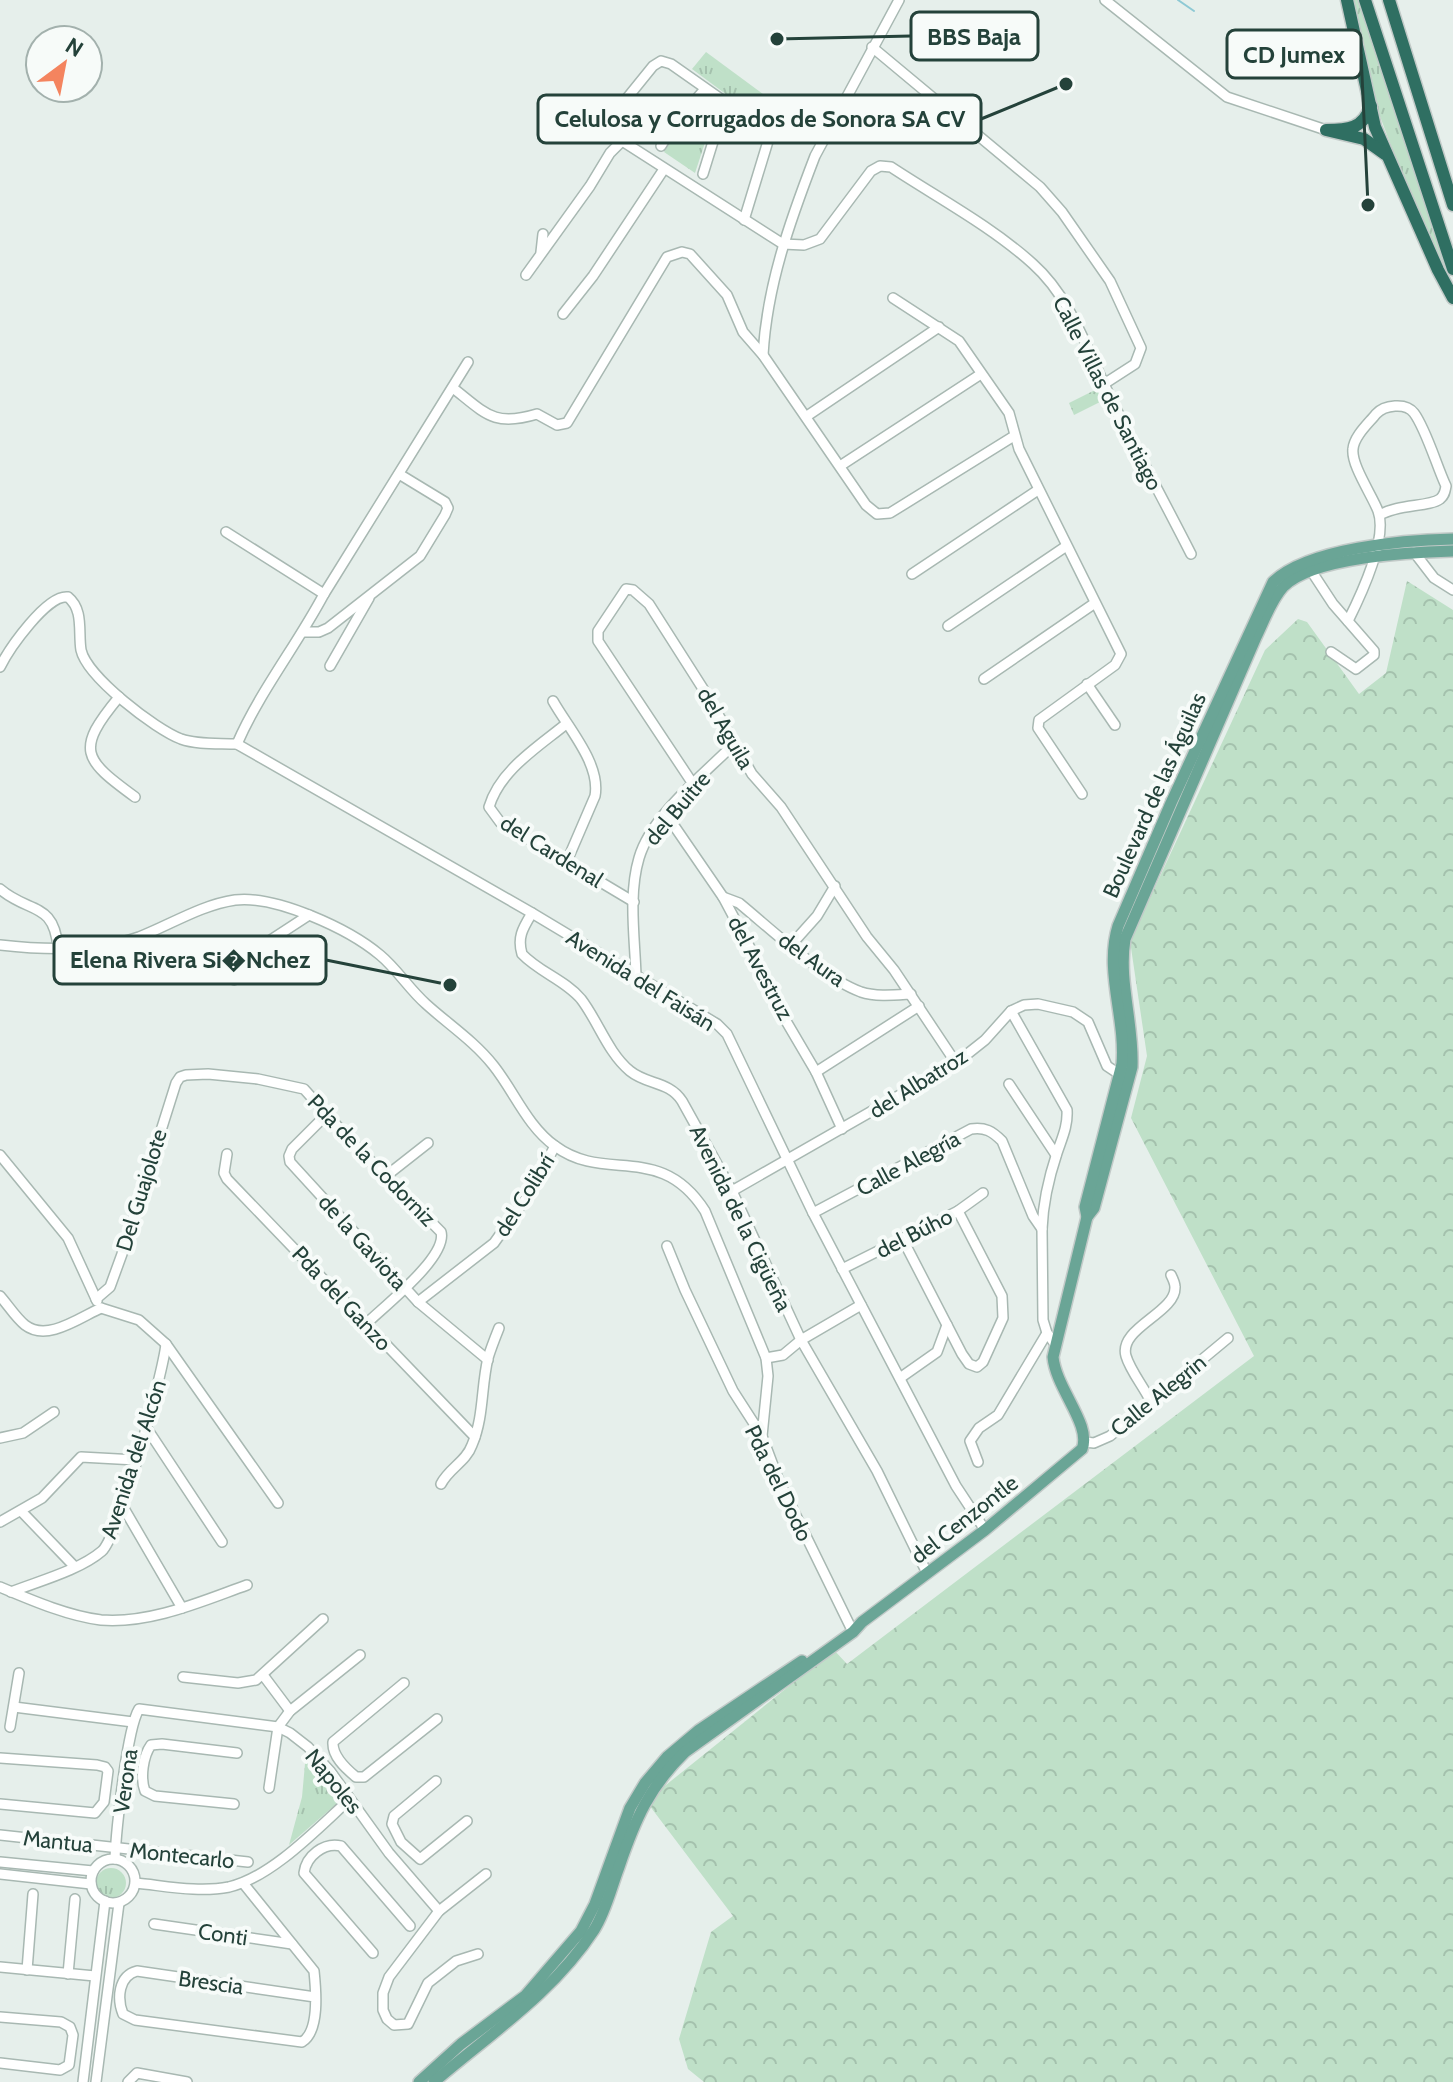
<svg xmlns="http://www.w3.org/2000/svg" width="1453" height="2082" viewBox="0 0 1453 2082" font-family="Cabin,sans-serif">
  <defs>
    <pattern id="grass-tufts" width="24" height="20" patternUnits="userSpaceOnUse" patternTransform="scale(2)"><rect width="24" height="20" fill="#bfe0c8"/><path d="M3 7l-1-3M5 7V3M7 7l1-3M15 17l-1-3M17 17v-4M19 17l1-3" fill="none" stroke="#a4c1ad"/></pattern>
    <pattern id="forest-crowns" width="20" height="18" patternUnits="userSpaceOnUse" patternTransform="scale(2)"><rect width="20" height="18" fill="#bfe0c8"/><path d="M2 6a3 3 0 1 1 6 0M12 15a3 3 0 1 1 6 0" fill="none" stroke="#a4c1ad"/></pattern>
  </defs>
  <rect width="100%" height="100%" fill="#e6efeb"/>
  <!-- grass -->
  <g fill="url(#grass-tufts)">
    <path d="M 1353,0 L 1360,0 L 1453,288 L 1402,175 L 1378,111 Z"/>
    <path d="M 706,52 L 771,100 L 758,118 L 692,69 Z"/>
    <path d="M 707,100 L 717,106 L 695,173 L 664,152 L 679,129 Z"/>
    <path d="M 1097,389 L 1102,401 L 1074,415 L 1069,403 Z"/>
    <path d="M 306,1753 L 342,1799 L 289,1845 L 302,1797 Z"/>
    <circle cx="111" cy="1883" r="15"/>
  </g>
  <!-- forest -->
  <path fill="url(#forest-crowns)" d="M 1407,581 L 1453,610 L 1453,2082 L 704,2082 L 688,2069 L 679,2039 L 711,1932 L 733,1916 L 646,1801 L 834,1650 L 847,1664 L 1254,1356 L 1131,1118 L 1147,1056 L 1130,941 L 1265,650 L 1298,619 L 1307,622 L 1359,694 L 1386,673 Z"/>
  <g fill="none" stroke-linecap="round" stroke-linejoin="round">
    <!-- stream -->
    <path stroke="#8ec9d4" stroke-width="2" d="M 1178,0 L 1194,11"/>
    <!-- minor casing -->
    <g stroke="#a8b8b2" stroke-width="12">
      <g id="minor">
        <path d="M 1105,0 L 1227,97 L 1326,130"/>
        <path d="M 872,47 L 1040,187 L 1062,212 L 1110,281 L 1141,348 L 1135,364 L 1104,384"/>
        <path d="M 580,114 L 783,244 L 804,245 L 820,239 L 871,171 L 880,166 L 891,167 C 938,198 991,226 1033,264 C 1068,295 1085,343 1104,384 C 1131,441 1162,497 1191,554"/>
        <path d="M 602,129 L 653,66 L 661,61 L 671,64 L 765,130 L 769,138 L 744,220"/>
        <path d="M 661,146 L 674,125 L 705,89"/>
        <path d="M 703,174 L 725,103"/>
        <path d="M 541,252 L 543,234"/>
        <path d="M 526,275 L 590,186 L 610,153 L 622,141"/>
        <path d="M 893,298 L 959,341 L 1009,413 L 1019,449 L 1121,654 L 1115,665 L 1039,720 L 1038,728 L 1082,794"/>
        <path d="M 563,314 L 593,276 L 664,169"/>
        <path d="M 763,355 C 767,285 790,221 815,156 L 899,0"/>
        <path d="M 453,388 C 486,414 494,427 537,414 L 557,425 L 567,423 L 667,257 L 682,252 L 690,254 L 727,295 L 743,332 L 763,355 L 866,505 L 877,514 L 890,513 L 1014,436"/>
        <path d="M 807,416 L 939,327"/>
        <path d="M 840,466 L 981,374"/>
        <path d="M 226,532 L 324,594"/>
        <path d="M 1414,552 L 1434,578 L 1453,590"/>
        <path d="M 1312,572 L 1333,604 L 1374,651 L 1374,655 L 1356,669 L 1331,652"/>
        <path d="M 912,574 L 1038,490"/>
        <path d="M 1348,621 C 1361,595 1388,538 1378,511 C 1372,495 1351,465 1353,449 C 1354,436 1369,423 1376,414 C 1384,405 1406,402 1414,413 C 1426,429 1437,467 1446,486 C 1445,491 1445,495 1440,499 C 1429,507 1398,504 1380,515"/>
        <path d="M 948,626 L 1065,547"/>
        <path d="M 304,632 L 319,632 L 328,628 L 420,556 L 445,515 L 448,508 L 445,502 L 399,474"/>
        <path d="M 330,666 L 369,598"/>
        <path d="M 0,667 C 9,649 47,594 68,597 C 84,610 78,632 81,650 C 87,677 155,729 181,739 C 198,745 219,743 237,744 L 532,913 L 717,1024 L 727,1034 L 813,1213 L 956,1486 L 985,1530"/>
        <path d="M 984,679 L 1095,603"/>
        <path d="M 1087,684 L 1115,725"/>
        <path d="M 119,697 C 75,750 83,759 135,797"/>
        <path d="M 553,701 C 568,728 601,764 595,796 L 567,861"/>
        <path d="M 566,724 C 538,747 500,770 489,807 L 500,822 L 634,902"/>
        <path d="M 237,744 C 260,691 297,645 324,594 L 468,362"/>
        <path d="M 693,784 L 598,641 L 598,631 L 626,589 L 633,590 L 649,604 L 707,695 L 752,774 L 781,807 L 867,937 L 894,970 L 956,1063"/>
        <path d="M 666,814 L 723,897 L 756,959 L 766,987 L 816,1072 L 842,1129"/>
        <path d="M 0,889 C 29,914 54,901 58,948"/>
        <path d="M 723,897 L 739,903 C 772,930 821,977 861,992 C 876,997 895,995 911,994"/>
        <path d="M 532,913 C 523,928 517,937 522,954 C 539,972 565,980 581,999 C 598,1021 608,1053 630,1071 C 647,1085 669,1081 682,1101 L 732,1191 L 801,1340 L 877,1471 L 927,1573"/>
        <path d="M 0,945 C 44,950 96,952 139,937 C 170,925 201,905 235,900 C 276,895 349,929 380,955 C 397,969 409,989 426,1004 C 448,1024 474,1041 493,1065 C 514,1091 527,1126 555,1146 C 606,1184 660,1141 705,1211 L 766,1358 L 768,1376 L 762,1436"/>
        <path d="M 791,945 L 817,916 L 835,886"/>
        <path d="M 636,976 C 635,939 628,895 639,858 C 651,816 703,775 734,744"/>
        <path d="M 234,980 L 263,945 L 309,915"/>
        <path d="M 1011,1011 L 1067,1110 C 1068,1126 1062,1138 1057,1153 C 1049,1177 1043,1204 1042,1229 L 1043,1320 L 1047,1333 L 1055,1344"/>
        <path d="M 816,1072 L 919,1006"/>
        <path d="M 1009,1084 L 1056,1155"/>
        <path d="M 327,1114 L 292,1149 L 289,1156 L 290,1162 L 418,1302 L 488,1360"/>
        <path d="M 227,1154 L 224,1173 L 227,1179 L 475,1437"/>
        <path d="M 0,1155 L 68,1238 L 97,1301"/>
        <path d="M 386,1176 L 428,1143"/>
        <path d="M 732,1191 L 956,1063 L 985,1040 L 1011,1011 L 1024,1005 L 1038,1004 L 1073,1012 L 1088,1022 L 1107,1066 L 1119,1074"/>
        <path d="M 813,1213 L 971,1129 C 985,1127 992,1131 1002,1141 L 1033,1216 L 1042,1229"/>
        <path d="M 902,1238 L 962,1354 L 969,1364 L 977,1367 L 983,1362 L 1003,1318 L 1002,1296 L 958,1211"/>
        <path d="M 667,1246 L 685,1290 L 733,1391 L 762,1436 L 779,1481 L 853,1632"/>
        <path d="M 842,1269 L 958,1211 L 983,1193"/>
        <path d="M 0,1296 C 8,1305 16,1318 25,1325 C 47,1342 79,1318 101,1308"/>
        <path d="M 96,1299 L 110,1287 L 122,1254 L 176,1083 L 180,1077 L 186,1075 L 208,1074 L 258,1079 L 304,1089 L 349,1139 L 441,1232 C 448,1257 383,1307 365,1325"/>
        <path d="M 418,1302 L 494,1243 L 529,1194 L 555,1146"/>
        <path d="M 101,1308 L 139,1320 L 166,1344 L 278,1503"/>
        <path d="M 766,1358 L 783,1355 L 801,1340 L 861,1305"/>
        <path d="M 900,1378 L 937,1352 L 947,1325"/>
        <path d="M 1150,1400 C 1143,1386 1130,1370 1126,1356 C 1118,1328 1176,1313 1175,1287 C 1175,1283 1173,1279 1171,1275"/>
        <path d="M 146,1427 L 222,1542"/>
        <path d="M 0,1438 L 23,1433 L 54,1412"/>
        <path d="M 1085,1442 L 1094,1443 L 1110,1436 L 1228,1338"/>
        <path d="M 978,1462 L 970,1441 L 979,1428 L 998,1415 L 1047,1333"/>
        <path d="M 441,1484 C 449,1468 466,1462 472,1445 C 484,1417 481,1387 488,1358 C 491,1348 495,1338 499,1328"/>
        <path d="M 122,1505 L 182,1608"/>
        <path d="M 22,1512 L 74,1566"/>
        <path d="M 0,1522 L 42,1498 L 81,1457 L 136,1460"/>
        <path d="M 0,1587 C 31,1600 68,1616 101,1620 C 151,1624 202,1601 247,1585"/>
        <path d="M 11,1592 C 39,1581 80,1570 102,1551 C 119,1535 163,1373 166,1344"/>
        <path d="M 263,1675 L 290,1711"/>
        <path d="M 183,1677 L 238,1683 L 256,1680 L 323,1619"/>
        <path d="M 404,1683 L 333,1742 C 332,1756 345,1768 356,1777 L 364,1777 L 437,1719"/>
        <path d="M 14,1707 L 133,1722"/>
        <path d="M 10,1727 L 19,1673"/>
        <path d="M 0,1758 L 97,1765 L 105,1767 L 108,1771 L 104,1802 L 95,1813 L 0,1804"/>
        <path d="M 436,1781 L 394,1816 L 392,1824 L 401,1842 L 420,1859 L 467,1821"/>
        <path d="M 269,1788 L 278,1727 L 290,1711 L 360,1655"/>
        <path d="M 234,1804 L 155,1796 L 145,1791 C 140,1778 143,1756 151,1745 L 162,1744 L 237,1753"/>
        <path d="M 0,1835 L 248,1862"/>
        <circle cx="113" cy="1881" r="22"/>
        <path d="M 115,1859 C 116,1832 127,1728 139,1709 L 278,1727 L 290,1733 L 308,1747 L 330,1771 L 389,1853 L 439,1911"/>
        <path d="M 0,1862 L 93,1871"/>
        <path d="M 0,1874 L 91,1884"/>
        <path d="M 136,1883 C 166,1886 199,1893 229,1887 C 272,1877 318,1828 350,1799"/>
        <path d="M 243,1883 L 314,1971 C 316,1990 320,2031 302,2042 L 135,2020 L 123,2014 C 117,1999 118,1976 137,1971 L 315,1997"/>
        <path d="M 154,1924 L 292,1944"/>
        <path d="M 373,1953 L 304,1873 C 306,1856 324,1842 341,1846 L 410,1926"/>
        <path d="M 478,1954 L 456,1961 L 428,1983 L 408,2024 L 394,2025 L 387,2019 L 383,2010 L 383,1993 L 389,1977 L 439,1911 L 486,1874"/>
        <path d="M 0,1967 L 95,1976"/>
        <path d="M 27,1970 L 33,1894"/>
        <path d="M 68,1974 L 75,1899"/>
        <path d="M 0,2017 L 61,2022 L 70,2027 L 73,2035 L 69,2065 L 60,2070 L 0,2063"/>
        <path d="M 83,2082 L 105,1901"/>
        <path d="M 96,2082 L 119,1903"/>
        <path d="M 128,2082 L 137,2073 L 187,2082"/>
      </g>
    </g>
    <!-- major casing -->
    <g stroke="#c2cac8" stroke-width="14">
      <g id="major">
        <path d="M 1087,1217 L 1094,1208 L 1132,1067 C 1134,1025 1118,981 1125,939 L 1256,637 C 1264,621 1271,600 1283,587 C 1312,557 1412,552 1453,551"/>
        <path d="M 419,2082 L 461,2044 L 525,1996 L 581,1931 L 595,1904 L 630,1808 L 645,1783 L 667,1757 L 699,1730 L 802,1661"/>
        <path d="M 434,2082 C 490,2034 553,1993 594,1930 C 606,1911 611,1888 619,1867 C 635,1820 649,1787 685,1752 L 853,1632 L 862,1622 L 985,1530 L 1082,1449 C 1092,1425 1056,1389 1053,1357 L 1087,1217 L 1085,1207 L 1122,1064 C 1126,1018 1104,971 1118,926 L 1171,803 L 1273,582 C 1308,548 1405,540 1453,539"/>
      </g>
    </g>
    <!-- highway casing -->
    <g stroke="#c2cac8" stroke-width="15">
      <g id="highway">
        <path d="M 1347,0 L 1375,127 L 1438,270 L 1453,298"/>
        <path d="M 1365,0 L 1453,269"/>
        <path d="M 1389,0 L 1453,205"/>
        <path d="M 1371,106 C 1363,129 1348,130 1326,130 L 1364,139 L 1385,154"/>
      </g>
    </g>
    <!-- minor -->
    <use href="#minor" stroke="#fff" stroke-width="9"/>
    <!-- major -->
    <use href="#major" stroke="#6aa596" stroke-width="11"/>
    <!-- highway -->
    <use href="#highway" stroke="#2f6f62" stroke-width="12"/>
  </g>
  <g text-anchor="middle" stroke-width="8" stroke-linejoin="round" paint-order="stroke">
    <!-- street labels -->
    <g font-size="22" fill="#24423a" stroke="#f7fbf9">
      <text transform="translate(1108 393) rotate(63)" y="8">Calle Villas de Santiago</text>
      <text transform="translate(726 728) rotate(60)" y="8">del Aguila</text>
      <text transform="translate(1154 795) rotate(-66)" y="8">Boulevard de las Águilas</text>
      <text transform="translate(677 808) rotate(-50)" y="8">del Buitre</text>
      <text transform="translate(552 851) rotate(32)" y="8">del Cardenal</text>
      <text transform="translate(812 959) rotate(36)" y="8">del Aura</text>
      <text transform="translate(761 968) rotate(62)" y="8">del Avestruz</text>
      <text transform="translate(641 980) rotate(32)" y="8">Avenida del Faisán</text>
      <text transform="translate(918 1083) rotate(-32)" y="8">del Albatroz</text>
      <text transform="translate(372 1160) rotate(46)" y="8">Pda de la Codorniz</text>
      <text transform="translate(908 1163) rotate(-28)" y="8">Calle Alegría</text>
      <text transform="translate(141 1190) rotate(-73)" y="8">Del Guajolote</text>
      <text transform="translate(524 1195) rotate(-58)" y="8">del Colibrí</text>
      <text transform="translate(741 1218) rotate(64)" y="8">Avenida de la Cigüeña</text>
      <text transform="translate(914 1233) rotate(-27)" y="8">del Búho</text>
      <text transform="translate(363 1242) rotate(48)" y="8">de la Gaviota</text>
      <text transform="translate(342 1298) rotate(47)" y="8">Pda del Ganzo</text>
      <text transform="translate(1158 1395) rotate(-39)" y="8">Calle Alegrin</text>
      <text transform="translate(133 1459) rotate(-72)" y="8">Avenida del Alcón</text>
      <text transform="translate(779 1483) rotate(64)" y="8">Pda del Dodo</text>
      <text transform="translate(964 1519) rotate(-38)" y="8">del Cenzontle</text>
      <text transform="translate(125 1781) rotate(-82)" y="8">Verona</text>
      <text transform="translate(334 1781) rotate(51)" y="8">Napoles</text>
      <text transform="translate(58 1841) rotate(6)" y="8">Mantua</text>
      <text transform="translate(182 1855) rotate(6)" y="8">Montecarlo</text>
      <text transform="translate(223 1934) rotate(8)" y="8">Conti</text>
      <text transform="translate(211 1982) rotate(8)" y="8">Brescia</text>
    </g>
  </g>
  <!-- callouts -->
  <path fill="none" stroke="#24423a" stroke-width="3" d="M777 39L911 36M1368 205L1361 54M1066 84L981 119M450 985L326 960"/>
  <g fill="#24423a" stroke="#f7fbf9" stroke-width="3">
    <circle cx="777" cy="39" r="8"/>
    <circle cx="1368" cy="205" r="8"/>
    <circle cx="1066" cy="84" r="8"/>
    <circle cx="450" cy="985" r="8"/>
  </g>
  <g fill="#f7fbf9" stroke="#24423a" stroke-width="3">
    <rect x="911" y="12" width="127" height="48" rx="8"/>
    <rect x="1227" y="30" width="134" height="48" rx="8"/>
    <rect x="538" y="95" width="443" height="48" rx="8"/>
    <rect x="54" y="936" width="272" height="48" rx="8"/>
  </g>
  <g font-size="24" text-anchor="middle" font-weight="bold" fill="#24423a">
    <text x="974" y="45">BBS Baja</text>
    <text x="1294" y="63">CD Jumex</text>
    <text x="760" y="127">Celulosa y Corrugados de Sonora SA CV</text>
    <text x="190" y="968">Elena Rivera Si�Nchez</text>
  </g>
  <!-- north arrow -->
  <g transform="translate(64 64) rotate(32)"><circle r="38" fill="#f7fbf9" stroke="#a3b1ad" stroke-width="2"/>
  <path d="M0-6L14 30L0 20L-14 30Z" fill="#f4845f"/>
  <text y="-12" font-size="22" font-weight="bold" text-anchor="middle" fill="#24423a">N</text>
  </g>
</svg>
